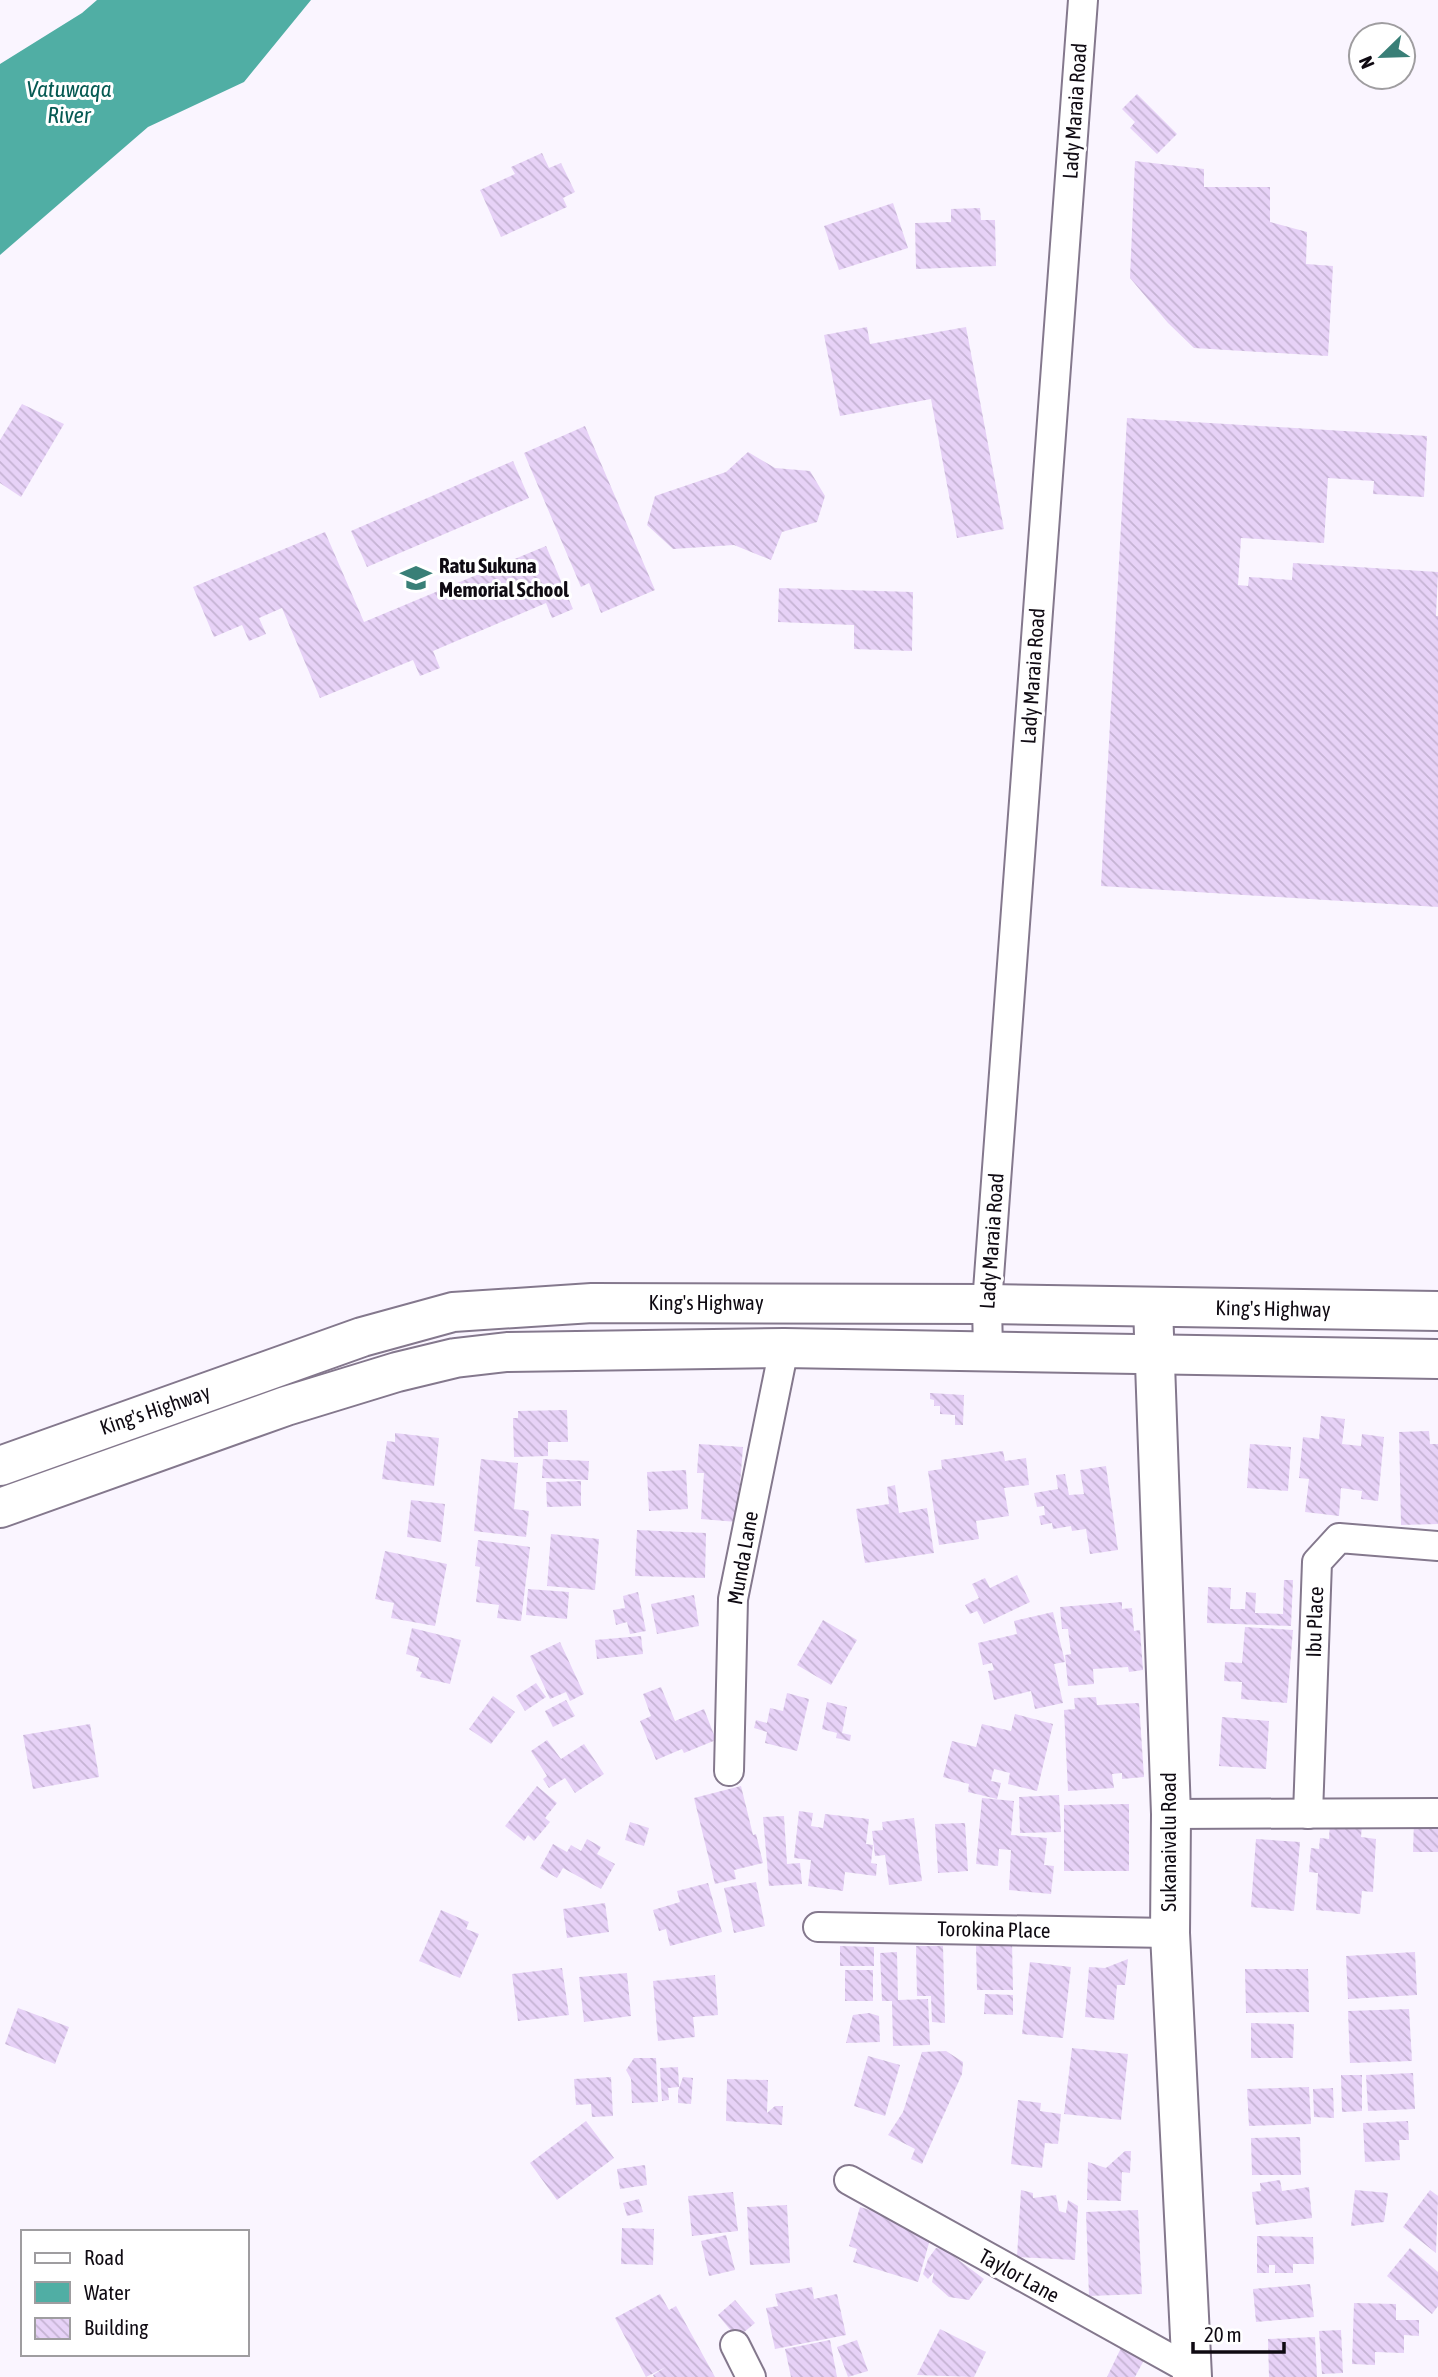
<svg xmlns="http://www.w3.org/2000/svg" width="1438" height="2377" viewBox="0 0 1438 2377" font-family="'Asap Condensed',sans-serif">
  <defs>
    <pattern id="building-back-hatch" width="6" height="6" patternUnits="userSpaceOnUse" patternTransform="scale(1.75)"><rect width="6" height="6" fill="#e7d2f7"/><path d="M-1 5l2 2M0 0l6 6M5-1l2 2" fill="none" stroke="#c5b3d3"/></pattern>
  </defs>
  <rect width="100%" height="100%" fill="#faf5ff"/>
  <!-- water -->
  <path fill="#50aea4" d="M 97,0 L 311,0 L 244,82 L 148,127 L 0,255 L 0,64 L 82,13 Z"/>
  <!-- building -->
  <g fill="url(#building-back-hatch)">
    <path d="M 1137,94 L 1177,134 L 1157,154 L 1130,128 L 1135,122 L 1122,109 Z"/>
    <path d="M 542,153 L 549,168 L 561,163 L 575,192 L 563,198 L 567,207 L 501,237 L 480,190 L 515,174 L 511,167 Z"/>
    <path d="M 1135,161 L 1204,169 L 1204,187 L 1270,187 L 1270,222 L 1307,232 L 1306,264 L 1333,266 L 1328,356 L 1194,348 L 1168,323 L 1130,278 Z"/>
    <path d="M 893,203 L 908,248 L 839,270 L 824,226 Z"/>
    <path d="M 980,208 L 981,220 L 995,220 L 996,266 L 916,269 L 915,223 L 951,222 L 951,209 Z"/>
    <path d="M 867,327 L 870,344 L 966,327 L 1004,529 L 957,538 L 931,399 L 840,416 L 824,335 Z"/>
    <path d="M 22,404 L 64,424 L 21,497 L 0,483 L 0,440 Z"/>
    <path d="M 1127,418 L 1427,436 L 1424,497 L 1373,494 L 1374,481 L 1328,478 L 1324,543 L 1241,538 L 1238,585 L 1248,586 L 1249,577 L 1292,580 L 1293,563 L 1438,572 L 1436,616 L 1438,616 L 1438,907 L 1101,886 Z"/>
    <path d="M 585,426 L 655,590 L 601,613 L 589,583 L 581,587 L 524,453 Z"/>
    <path d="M 748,452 L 775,468 L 810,471 L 825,496 L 817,522 L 782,532 L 771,560 L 734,545 L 673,549 L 647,525 L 655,496 L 726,472 Z"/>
    <path d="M 513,461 L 529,498 L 367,567 L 351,531 Z"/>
    <path d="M 325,532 L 364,622 L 546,546 L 573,609 L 552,618 L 546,603 L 433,651 L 440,668 L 420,676 L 413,660 L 320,698 L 282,608 L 259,618 L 266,634 L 249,641 L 242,625 L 214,637 L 193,587 Z"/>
    <path d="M 779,588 L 913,592 L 912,651 L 854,649 L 854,625 L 778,622 Z"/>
    <path d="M 930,1393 L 964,1395 L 963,1425 L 955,1425 L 955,1415 L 940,1414 L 940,1406 L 934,1406 L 934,1400 L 930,1399 Z"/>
    <path d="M 567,1410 L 568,1442 L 548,1442 L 548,1456 L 514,1457 L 513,1418 L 518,1418 L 518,1411 Z"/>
    <path d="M 1321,1416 L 1345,1419 L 1342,1444 L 1361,1446 L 1362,1434 L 1384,1437 L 1378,1501 L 1361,1499 L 1362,1491 L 1341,1488 L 1339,1516 L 1305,1512 L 1309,1479 L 1299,1478 L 1303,1437 L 1319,1439 Z"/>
    <path d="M 1429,1431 L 1430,1444 L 1438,1444 L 1438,1524 L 1401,1525 L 1399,1432 Z"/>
    <path d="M 395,1433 L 439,1438 L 434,1486 L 382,1479 L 387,1441 L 395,1442 Z"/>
    <path d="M 699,1444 L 743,1447 L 737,1522 L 701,1519 L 704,1473 L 697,1473 Z"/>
    <path d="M 1250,1444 L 1291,1447 L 1288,1491 L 1247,1488 Z"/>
    <path d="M 1003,1451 L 1005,1461 L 1026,1458 L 1029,1485 L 1004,1488 L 1009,1516 L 976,1521 L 979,1539 L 939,1545 L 928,1471 L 942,1469 L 941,1460 Z"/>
    <path d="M 481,1459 L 518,1463 L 514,1509 L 529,1511 L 526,1537 L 474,1531 Z"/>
    <path d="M 543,1459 L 589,1461 L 588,1480 L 542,1478 Z"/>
    <path d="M 1106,1466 L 1118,1550 L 1090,1554 L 1086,1529 L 1072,1531 L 1071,1526 L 1053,1529 L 1052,1523 L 1041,1525 L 1039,1516 L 1045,1515 L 1044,1506 L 1037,1507 L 1034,1493 L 1058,1489 L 1056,1475 L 1065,1474 L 1069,1495 L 1084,1494 L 1080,1470 Z"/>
    <path d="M 686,1470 L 688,1509 L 649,1511 L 647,1472 Z"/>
    <path d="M 581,1481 L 581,1506 L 547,1507 L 546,1482 Z"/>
    <path d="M 895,1485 L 899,1513 L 927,1508 L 934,1553 L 865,1563 L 856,1509 L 889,1504 L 887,1487 Z"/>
    <path d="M 411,1500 L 445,1504 L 441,1542 L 407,1537 Z"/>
    <path d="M 637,1530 L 706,1533 L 705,1578 L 635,1576 Z"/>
    <path d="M 551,1534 L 599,1539 L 595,1590 L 547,1586 Z"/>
    <path d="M 478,1540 L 530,1547 L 521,1621 L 497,1618 L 499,1605 L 476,1602 L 480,1567 L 475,1566 Z"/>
    <path d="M 385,1551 L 447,1564 L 435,1626 L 391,1618 L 394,1603 L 375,1599 Z"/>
    <path d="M 1017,1575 L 1030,1602 L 984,1624 L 977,1611 L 970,1614 L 965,1605 L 979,1598 L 972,1584 L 985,1578 L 990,1588 Z"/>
    <path d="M 1284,1580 L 1293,1580 L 1291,1626 L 1207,1623 L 1208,1587 L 1231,1588 L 1230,1609 L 1245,1609 L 1246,1592 L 1256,1593 L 1255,1613 L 1283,1614 Z"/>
    <path d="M 528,1589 L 569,1592 L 567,1619 L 526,1615 Z"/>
    <path d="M 638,1592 L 646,1631 L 630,1634 L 627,1622 L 616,1625 L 613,1610 L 625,1608 L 623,1596 Z"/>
    <path d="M 694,1595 L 699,1626 L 657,1634 L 651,1604 Z"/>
    <path d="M 1122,1602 L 1122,1609 L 1132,1608 L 1134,1631 L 1140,1630 L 1143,1670 L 1129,1672 L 1128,1667 L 1093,1669 L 1094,1684 L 1068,1686 L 1065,1655 L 1071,1654 L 1068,1629 L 1062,1629 L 1060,1607 Z"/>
    <path d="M 1053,1612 L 1065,1662 L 1054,1664 L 1063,1703 L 1035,1709 L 1031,1691 L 994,1700 L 988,1671 L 994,1670 L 992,1663 L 983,1665 L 978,1643 L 1017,1634 L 1014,1621 Z"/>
    <path d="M 823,1620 L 857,1640 L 831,1685 L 797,1665 Z"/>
    <path d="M 1245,1627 L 1293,1630 L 1287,1703 L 1241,1699 L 1242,1682 L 1224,1681 L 1225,1662 L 1242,1663 Z"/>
    <path d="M 412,1628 L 461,1640 L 450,1684 L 420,1677 L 422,1672 L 416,1671 L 419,1658 L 406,1654 Z"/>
    <path d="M 641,1636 L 643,1654 L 597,1659 L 595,1640 Z"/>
    <path d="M 560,1642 L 584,1694 L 570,1701 L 566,1692 L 550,1699 L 530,1656 Z"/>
    <path d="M 536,1683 L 546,1697 L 525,1711 L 516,1696 Z"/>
    <path d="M 661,1687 L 675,1721 L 704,1709 L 716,1740 L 684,1753 L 682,1749 L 656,1760 L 640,1721 L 651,1716 L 643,1694 Z"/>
    <path d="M 787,1693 L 809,1699 L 797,1751 L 765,1743 L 767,1732 L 754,1728 L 756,1720 L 767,1723 L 770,1708 L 783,1711 Z"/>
    <path d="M 493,1696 L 515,1712 L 491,1744 L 469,1729 Z"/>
    <path d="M 1096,1697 L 1097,1705 L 1139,1703 L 1144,1777 L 1122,1779 L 1122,1773 L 1112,1774 L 1114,1788 L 1068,1791 L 1064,1710 L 1075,1709 L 1074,1698 Z"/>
    <path d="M 566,1700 L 575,1716 L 553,1727 L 545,1711 Z"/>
    <path d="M 827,1702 L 847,1707 L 842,1733 L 851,1735 L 850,1741 L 836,1738 L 837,1733 L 822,1729 Z"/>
    <path d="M 1015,1714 L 1053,1724 L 1037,1791 L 1008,1784 L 1010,1773 L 994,1769 L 991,1781 L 1001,1783 L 997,1799 L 968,1792 L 969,1784 L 943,1777 L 952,1741 L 976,1747 L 982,1724 L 1011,1731 Z"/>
    <path d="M 1222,1717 L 1269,1721 L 1266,1769 L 1219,1766 Z"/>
    <path d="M 90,1724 L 99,1777 L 33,1789 L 23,1735 Z"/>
    <path d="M 547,1740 L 561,1759 L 584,1744 L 604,1774 L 575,1793 L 565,1778 L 549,1788 L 543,1779 L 547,1776 L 531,1751 Z"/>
    <path d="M 537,1786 L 557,1803 L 545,1818 L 550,1822 L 534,1841 L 528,1835 L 524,1841 L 505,1826 Z"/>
    <path d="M 741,1786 L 753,1835 L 756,1834 L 763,1863 L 734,1870 L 736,1879 L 715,1884 L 694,1798 Z"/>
    <path d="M 1059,1795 L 1061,1832 L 1020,1833 L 1019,1797 Z"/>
    <path d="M 982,1798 L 1014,1801 L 1011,1835 L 1047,1838 L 1044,1865 L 1054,1866 L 1051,1894 L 1009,1890 L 1011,1850 L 999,1849 L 998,1866 L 976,1864 Z"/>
    <path d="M 1129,1804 L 1129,1871 L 1064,1871 L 1064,1805 Z"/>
    <path d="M 799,1811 L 813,1813 L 811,1826 L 823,1828 L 825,1814 L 869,1819 L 866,1844 L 873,1845 L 871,1863 L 877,1864 L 876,1876 L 845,1872 L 843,1891 L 808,1886 L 811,1860 L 794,1858 Z"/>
    <path d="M 784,1816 L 787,1864 L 800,1863 L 802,1884 L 769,1886 L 763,1817 Z"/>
    <path d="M 914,1818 L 922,1881 L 889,1885 L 885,1855 L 875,1856 L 872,1831 L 883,1830 L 882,1822 Z"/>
    <path d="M 1438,1819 L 1438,1852 L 1413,1852 L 1414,1820 Z"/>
    <path d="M 630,1822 L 649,1828 L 644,1846 L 625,1840 Z"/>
    <path d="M 965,1823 L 968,1871 L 938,1873 L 935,1824 Z"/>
    <path d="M 1330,1823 L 1362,1825 L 1361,1837 L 1376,1839 L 1373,1892 L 1362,1891 L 1360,1914 L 1316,1910 L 1318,1873 L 1309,1872 L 1311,1848 L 1319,1849 L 1320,1838 L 1329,1839 Z"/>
    <path d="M 587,1839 L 601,1847 L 597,1854 L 615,1864 L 601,1889 L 563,1868 L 557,1878 L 540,1868 L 553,1844 L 567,1852 L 571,1845 L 581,1851 Z"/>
    <path d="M 1256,1839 L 1300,1842 L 1294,1911 L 1251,1907 Z"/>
    <path d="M 756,1882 L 765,1926 L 734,1933 L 724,1888 Z"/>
    <path d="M 708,1883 L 722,1932 L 670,1946 L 666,1929 L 659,1931 L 653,1910 L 680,1902 L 677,1891 Z"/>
    <path d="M 605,1903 L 609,1932 L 567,1938 L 563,1909 Z"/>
    <path d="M 441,1910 L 469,1922 L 466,1929 L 479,1934 L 460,1978 L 419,1961 Z"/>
    <path d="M 1012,1942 L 1013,1990 L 977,1990 L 976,1943 Z"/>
    <path d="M 840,1946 L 874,1947 L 874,1966 L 840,1966 Z"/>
    <path d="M 916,1946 L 943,1946 L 945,2023 L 932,2022 L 931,1996 L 917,1996 Z"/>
    <path d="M 897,1952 L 898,2000 L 928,1999 L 930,2045 L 893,2046 L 892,2001 L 882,2001 L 880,1953 Z"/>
    <path d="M 1415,1952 L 1417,1995 L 1348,1999 L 1346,1956 Z"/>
    <path d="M 1128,1959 L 1125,1985 L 1117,1985 L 1114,2020 L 1085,2017 L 1089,1967 L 1105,1968 Z"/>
    <path d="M 1030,1962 L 1071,1967 L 1063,2038 L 1022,2034 Z"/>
    <path d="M 562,1968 L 569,2015 L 518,2021 L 512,1974 Z"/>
    <path d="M 1245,1969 L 1308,1969 L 1309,2012 L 1246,2013 Z"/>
    <rect x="845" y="1970" width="28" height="31"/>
    <path d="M 627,1973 L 631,2016 L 584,2022 L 579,1977 Z"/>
    <path d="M 715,1975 L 718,2015 L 693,2017 L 695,2037 L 658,2041 L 653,1981 Z"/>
    <path d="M 985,1994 L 1013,1995 L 1013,2015 L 984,2014 Z"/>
    <path d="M 18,2008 L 69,2027 L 55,2064 L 5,2044 Z"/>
    <path d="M 1409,2009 L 1412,2061 L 1350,2063 L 1348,2011 Z"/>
    <path d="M 869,2013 L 879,2016 L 880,2042 L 846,2043 L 853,2015 Z"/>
    <path d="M 1251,2023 L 1294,2024 L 1293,2058 L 1251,2058 Z"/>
    <path d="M 1072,2048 L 1128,2054 L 1121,2120 L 1064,2114 Z"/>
    <path d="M 946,2051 L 963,2062 L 962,2074 L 922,2164 L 911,2159 L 915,2149 L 888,2135 L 903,2112 L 922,2052 Z"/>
    <path d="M 868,2056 L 900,2065 L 885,2116 L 854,2106 Z"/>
    <path d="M 634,2058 L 656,2058 L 658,2102 L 632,2103 L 631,2079 L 626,2070 Z"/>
    <path d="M 678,2067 L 679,2087 L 668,2088 L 669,2100 L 662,2101 L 660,2068 Z"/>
    <path d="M 1413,2073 L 1415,2109 L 1368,2111 L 1366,2075 Z"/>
    <path d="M 1341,2075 L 1362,2075 L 1362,2111 L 1342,2112 Z"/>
    <path d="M 611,2077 L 613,2116 L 592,2117 L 591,2104 L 576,2105 L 574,2079 Z"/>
    <path d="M 683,2077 L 693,2078 L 691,2104 L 678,2103 L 678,2091 Z"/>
    <path d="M 727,2079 L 768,2080 L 767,2113 L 775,2106 L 783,2106 L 782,2125 L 726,2121 Z"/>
    <path d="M 1309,2087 L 1311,2124 L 1249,2126 L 1247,2089 Z"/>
    <path d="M 1333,2088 L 1334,2118 L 1314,2117 L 1313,2089 Z"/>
    <path d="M 1018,2100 L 1041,2103 L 1040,2111 L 1061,2114 L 1058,2144 L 1045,2143 L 1042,2168 L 1011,2164 Z"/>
    <path d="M 586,2121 L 614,2158 L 557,2200 L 530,2163 Z"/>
    <path d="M 1408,2121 L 1409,2140 L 1399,2140 L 1400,2160 L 1365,2162 L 1363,2123 Z"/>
    <path d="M 1300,2137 L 1301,2175 L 1252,2175 L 1251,2138 Z"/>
    <path d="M 1125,2151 L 1131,2151 L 1130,2173 L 1122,2172 L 1121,2201 L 1087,2200 L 1088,2162 L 1106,2168 Z"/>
    <path d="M 645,2165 L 647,2185 L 620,2189 L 617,2169 Z"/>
    <path d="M 1280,2180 L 1282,2191 L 1309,2187 L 1312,2218 L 1256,2225 L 1252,2192 L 1261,2191 L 1260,2183 Z"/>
    <path d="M 1021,2190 L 1033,2193 L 1033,2198 L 1056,2195 L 1059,2211 L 1066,2213 L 1068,2200 L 1078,2206 L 1075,2260 L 1017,2257 Z"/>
    <path d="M 1355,2190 L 1388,2193 L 1384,2222 L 1351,2226 Z"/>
    <path d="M 1430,2190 L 1438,2196 L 1436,2253 L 1403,2227 Z"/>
    <path d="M 733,2192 L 738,2231 L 692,2236 L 688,2196 Z"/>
    <path d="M 639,2199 L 643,2212 L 627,2216 L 623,2203 Z"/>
    <path d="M 787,2205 L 790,2263 L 750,2265 L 747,2207 Z"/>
    <path d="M 860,2207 L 933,2229 L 918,2282 L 853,2262 L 857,2249 L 849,2246 Z"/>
    <path d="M 1138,2210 L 1142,2294 L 1089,2296 L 1086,2212 Z"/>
    <path d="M 622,2228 L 654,2229 L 653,2265 L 621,2264 Z"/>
    <path d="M 726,2235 L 735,2270 L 709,2276 L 701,2241 Z"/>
    <path d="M 1257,2236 L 1313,2237 L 1314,2264 L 1293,2264 L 1293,2273 L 1275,2273 L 1275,2265 L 1269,2265 L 1269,2273 L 1257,2273 Z"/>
    <path d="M 936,2248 L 944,2249 L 984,2279 L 969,2300 L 949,2297 L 932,2282 L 934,2272 L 928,2279 L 923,2274 L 928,2259 Z"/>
    <path d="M 1410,2248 L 1438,2272 L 1438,2306 L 1432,2314 L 1387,2276 Z"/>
    <path d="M 1310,2284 L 1314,2317 L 1256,2322 L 1253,2289 Z"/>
    <path d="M 812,2287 L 814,2299 L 837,2294 L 846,2335 L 775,2349 L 766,2308 L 778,2306 L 775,2294 Z"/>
    <path d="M 660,2294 L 669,2310 L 676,2306 L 715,2377 L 654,2377 L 653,2375 L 666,2367 L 646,2377 L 615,2318 Z"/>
    <path d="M 735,2300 L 755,2323 L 737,2338 L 718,2315 Z"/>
    <path d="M 1354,2303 L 1396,2304 L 1396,2320 L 1419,2320 L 1419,2336 L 1404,2335 L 1404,2353 L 1375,2352 L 1375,2365 L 1352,2364 Z"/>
    <path d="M 940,2329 L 986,2352 L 974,2377 L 917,2375 Z"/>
    <path d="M 1341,2330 L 1343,2373 L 1322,2374 L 1319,2331 Z"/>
    <path d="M 1315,2337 L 1317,2377 L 1269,2377 L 1268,2339 Z"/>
    <path d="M 830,2340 L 837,2377 L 791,2377 L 785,2349 Z"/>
    <path d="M 857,2340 L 868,2371 L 848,2377 L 837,2347 Z"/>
    <path d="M 1121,2348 L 1144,2360 L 1135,2377 L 1107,2377 Z"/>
  </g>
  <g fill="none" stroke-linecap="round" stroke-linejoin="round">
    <!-- street casing -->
    <g stroke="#84788d" stroke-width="32">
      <g id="street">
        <path d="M 988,1352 L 987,1304 L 1083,0"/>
        <path d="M 729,1771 L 733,1599 L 784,1348"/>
        <path d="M 1171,1814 L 1438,1813"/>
        <path d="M 1308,1814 L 1317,1562 L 1339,1538 L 1438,1546"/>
        <path d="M 818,1927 L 1170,1933"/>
        <path d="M 849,2180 L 1191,2370"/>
        <path d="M 735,2345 L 751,2377"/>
      </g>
    </g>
    <!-- secondary casing -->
    <g stroke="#84788d" stroke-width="42">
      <path id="secondary" d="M 1153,1307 L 1171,1814 L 1170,1933 L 1192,2377"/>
    </g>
    <!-- highway casing -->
    <g stroke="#84788d" stroke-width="42">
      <g id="highway">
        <path d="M 0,1466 L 362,1337 L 453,1312 L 592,1303 L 987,1304 L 1438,1311"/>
        <path d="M 0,1508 L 286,1406 L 397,1372 L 455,1358 L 507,1352 L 784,1348 L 1438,1359"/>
      </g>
    </g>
    <!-- street -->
    <use href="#street" stroke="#fff" stroke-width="28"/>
    <!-- secondary -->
    <use href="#secondary" stroke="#fff" stroke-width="38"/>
    <!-- highway -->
    <use href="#highway" stroke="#fff" stroke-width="38"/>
  </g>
  <!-- icons -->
  <defs>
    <g id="school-bare" transform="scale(2.415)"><path d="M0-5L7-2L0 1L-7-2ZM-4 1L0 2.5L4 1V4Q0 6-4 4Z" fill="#397f77" stroke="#fff" stroke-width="2.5" paint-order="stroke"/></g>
  </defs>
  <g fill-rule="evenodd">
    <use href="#school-bare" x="416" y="578"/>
  </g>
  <g text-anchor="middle" stroke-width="6" stroke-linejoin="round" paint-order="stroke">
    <!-- street labels -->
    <g font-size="21" fill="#0f0a12" stroke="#fff">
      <text transform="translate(1075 111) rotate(-86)" y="7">Lady Maraia Road</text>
      <text transform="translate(1033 676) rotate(-86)" y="7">Lady Maraia Road</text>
      <text transform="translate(992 1241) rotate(-86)" y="7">Lady Maraia Road</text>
      <text x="706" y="1310">King's Highway</text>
      <text transform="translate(1273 1309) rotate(1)" y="7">King's Highway</text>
      <text transform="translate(155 1410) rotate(-19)" y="7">King's Highway</text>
      <text transform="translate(743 1558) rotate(-80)" y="7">Munda Lane</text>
      <text transform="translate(1315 1622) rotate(-88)" y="7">Ibu Place</text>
      <text transform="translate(1169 1842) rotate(-90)" y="7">Sukanaivalu Road</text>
      <text transform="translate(994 1930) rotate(1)" y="7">Torokina Place</text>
      <text transform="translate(1019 2276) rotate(29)" y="7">Taylor Lane</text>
    </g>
    <!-- poi labels -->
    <g font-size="21" font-weight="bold" fill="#0f0a12" stroke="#fff" text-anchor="start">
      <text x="439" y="573">Ratu Sukuna<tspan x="439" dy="24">Memorial School</tspan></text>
    </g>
    <!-- water labels -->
    <g font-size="23" font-style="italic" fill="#065a53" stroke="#fff">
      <text x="69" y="97">Vatuwaqa<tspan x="69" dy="26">River</tspan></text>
    </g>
  </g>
  <!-- legend -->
  <rect x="21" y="2230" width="228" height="126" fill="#ffffff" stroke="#9f9da0" stroke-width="2"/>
  <rect x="35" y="2253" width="35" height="10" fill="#ffffff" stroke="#9f9da0" stroke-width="2"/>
  <text x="84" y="2265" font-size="21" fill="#0f0a12">Road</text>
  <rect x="35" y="2282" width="35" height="21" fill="#50aea4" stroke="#9f9da0" stroke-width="2"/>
  <text x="84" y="2300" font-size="21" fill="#0f0a12">Water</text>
  <rect x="35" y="2318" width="35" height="21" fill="url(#building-back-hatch)" stroke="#9f9da0" stroke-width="2"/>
  <text x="84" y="2335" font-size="21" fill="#0f0a12">Building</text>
  <!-- north arrow -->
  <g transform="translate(1382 56) rotate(247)"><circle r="33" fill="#ffffff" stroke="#9f9da0" stroke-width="2"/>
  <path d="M0-5L12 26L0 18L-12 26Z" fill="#397f77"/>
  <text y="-10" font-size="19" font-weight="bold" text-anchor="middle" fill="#0f0a12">N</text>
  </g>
  <!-- scale -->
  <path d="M1193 2342v10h91v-10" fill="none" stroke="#0f0a12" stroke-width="3.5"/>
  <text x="1204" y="2342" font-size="21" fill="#0f0a12" stroke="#ffffff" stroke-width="5" paint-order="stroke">20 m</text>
</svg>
